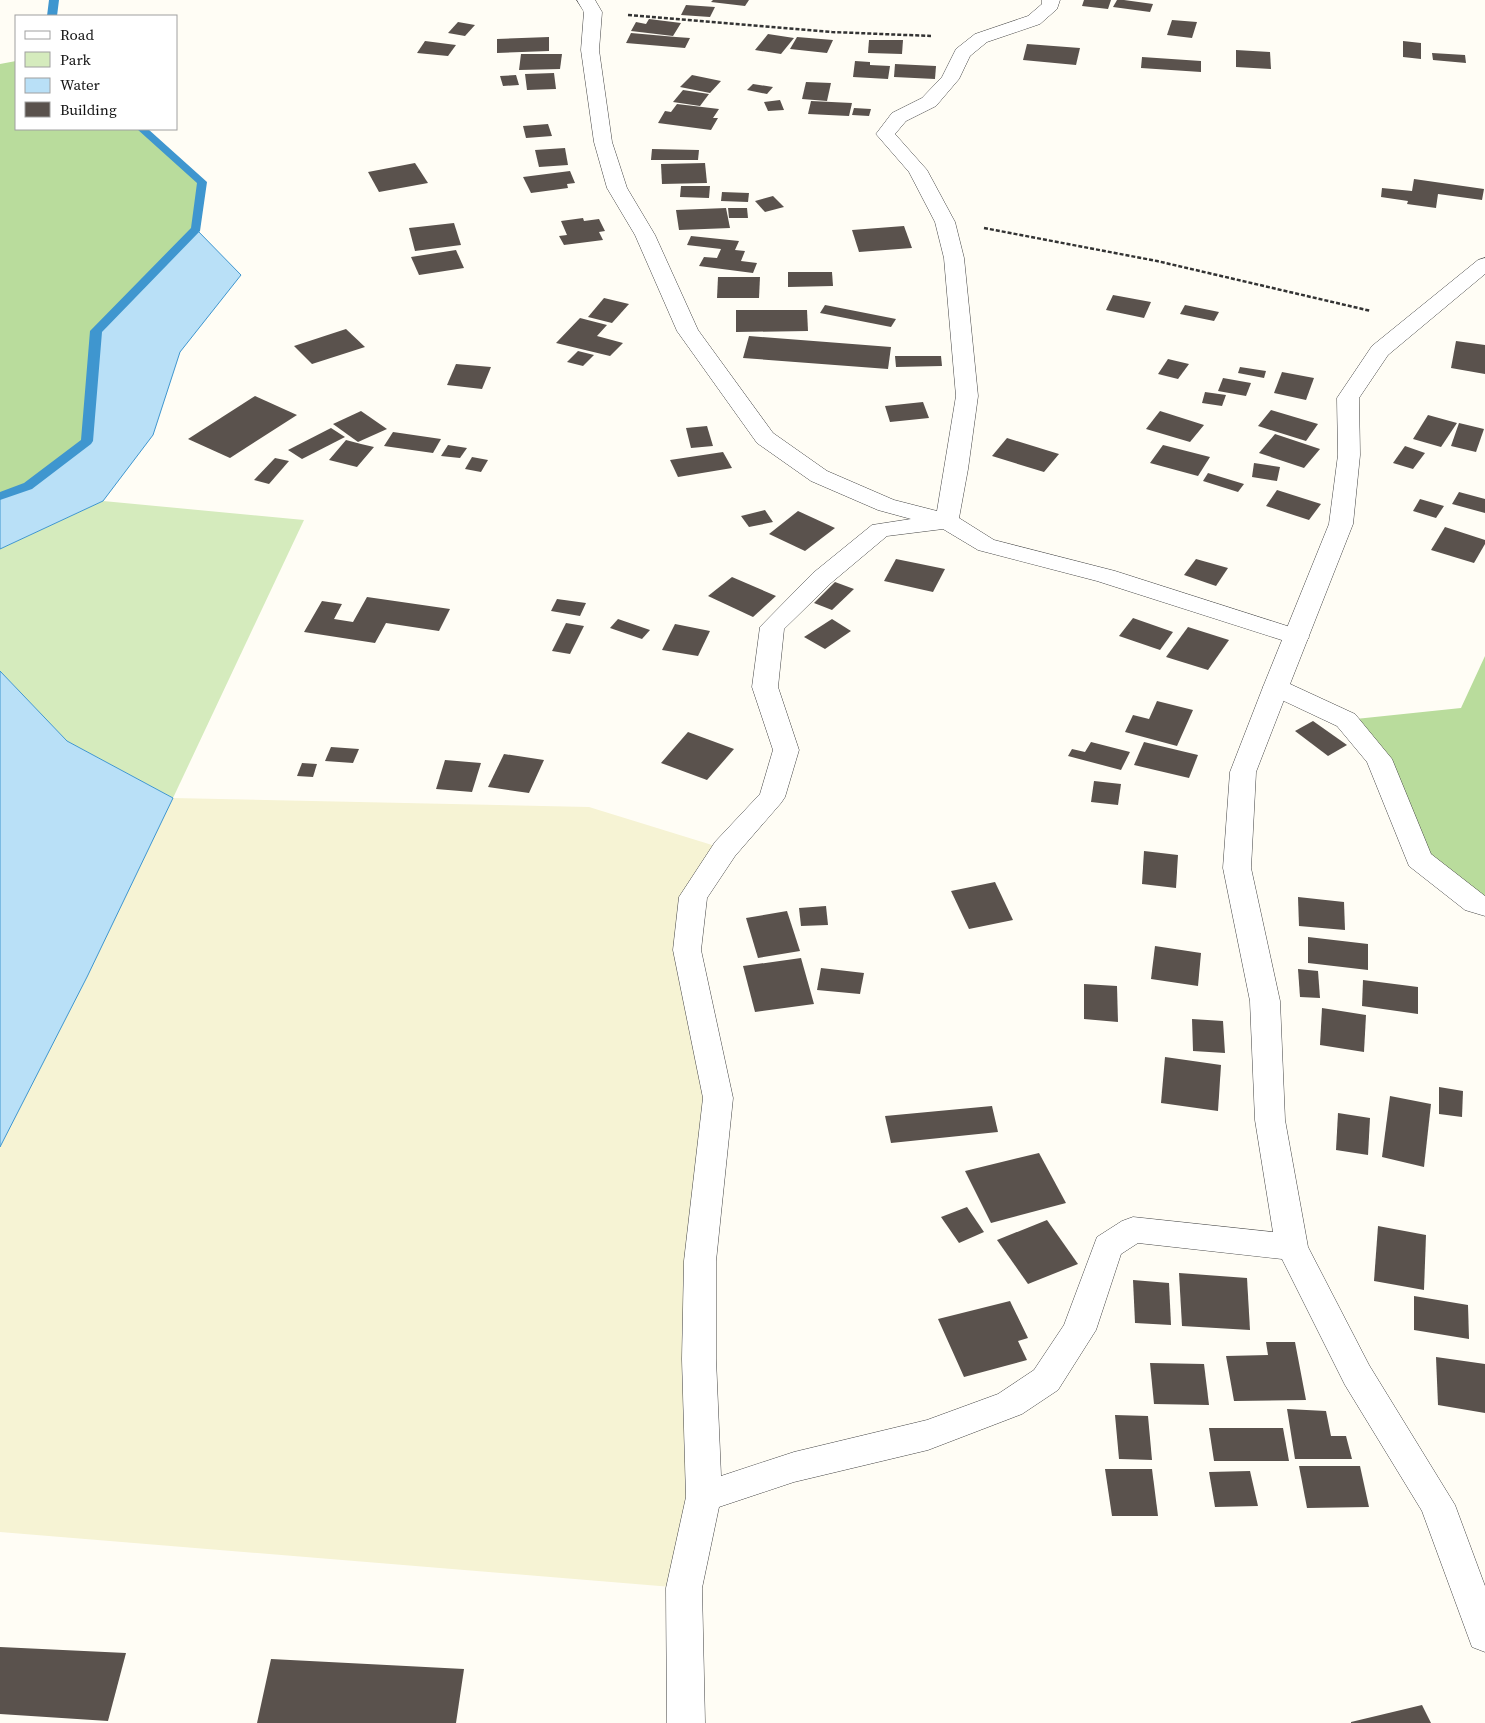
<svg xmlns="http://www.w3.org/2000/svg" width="1485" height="1723" viewBox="0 0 1485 1723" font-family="'Source Serif 4',serif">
  <rect width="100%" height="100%" fill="#fffdf5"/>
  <!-- farmland -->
  <path fill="#f6f3d4" d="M 173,798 L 589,807 L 725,849 L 693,897 L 718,1098 L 684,1588 L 0,1532 L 0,1147 L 87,977 Z"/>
  <!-- green -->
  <path fill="#d5ebbd" d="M 103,501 L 304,520 L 173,798 L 67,741 L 0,671 L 0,549 Z"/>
  <!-- forest -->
  <g fill="#b9dc9c">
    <path d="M 16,61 L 16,129 L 142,129 L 202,182 L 192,233 L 96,331 L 87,441 L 28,486 L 0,496 L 0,64 Z"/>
    <path d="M 1485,656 L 1485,906 L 1419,859 L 1346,720 L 1461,708 Z"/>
  </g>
  <!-- water -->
  <g fill="#b9e0f7" stroke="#3f96cf">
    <path d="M 196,229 L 241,275 L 180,352 L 153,435 L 103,501 L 0,549 L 0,496 L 28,486 L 87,441 L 96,331 Z"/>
    <path d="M 0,671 L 67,741 L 173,798 L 87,977 L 0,1147 Z"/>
  </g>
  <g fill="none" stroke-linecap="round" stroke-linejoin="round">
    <!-- stream -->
    <g fill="#3f96cf" fill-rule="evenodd">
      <path d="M 49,0 L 59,0 L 57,16 L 47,16 Z"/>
      <path d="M 137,129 L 148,129 L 207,182 L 200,231 L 102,332 L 93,441 L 91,444 L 32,489 L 0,500 L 0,492 L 24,483 L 81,440 L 90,331 L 191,228 L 197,183 Z"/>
    </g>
  </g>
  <!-- building -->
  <g fill="#5a524d">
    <path d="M 713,0 L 749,0 L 745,6 L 711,2 Z"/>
    <path d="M 1084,0 L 1111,0 L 1108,9 L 1082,6 Z"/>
    <path d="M 1117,0 L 1124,0 L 1153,4 L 1150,12 L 1113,7 Z"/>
    <path d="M 686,5 L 715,7 L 710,17 L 681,15 Z"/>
    <path d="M 649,19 L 681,23 L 673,36 L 631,31 L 636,22 L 646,24 Z"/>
    <path d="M 1172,20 L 1197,22 L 1192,38 L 1167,35 Z"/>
    <path d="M 458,22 L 475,25 L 465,36 L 448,33 Z"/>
    <path d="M 631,33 L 676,37 L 690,38 L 685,48 L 626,43 Z"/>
    <path d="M 768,34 L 794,38 L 781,54 L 755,50 Z"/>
    <path d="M 549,37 L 549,51 L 497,53 L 497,39 Z"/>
    <path d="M 797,37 L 833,40 L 827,53 L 790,49 Z"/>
    <path d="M 869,40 L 903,40 L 902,54 L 868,53 Z"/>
    <path d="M 425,41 L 456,45 L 448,56 L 417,53 Z"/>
    <path d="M 1403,41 L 1421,43 L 1421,59 L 1403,57 Z"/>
    <path d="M 1027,44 L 1080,48 L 1076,65 L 1023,60 Z"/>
    <path d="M 1236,50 L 1270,52 L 1271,69 L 1236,67 Z"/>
    <path d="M 1432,53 L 1465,55 L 1466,63 L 1433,60 Z"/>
    <path d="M 521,54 L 562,54 L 560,69 L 519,70 Z"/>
    <path d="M 1142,57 L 1201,61 L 1201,72 L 1141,68 Z"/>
    <path d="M 855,61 L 870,62 L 870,65 L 890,66 L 888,79 L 853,77 Z"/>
    <path d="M 895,64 L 936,66 L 935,79 L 894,77 Z"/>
    <path d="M 554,73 L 556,89 L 527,90 L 525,74 Z"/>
    <path d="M 516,75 L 519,85 L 503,86 L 500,76 Z"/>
    <path d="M 692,75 L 721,81 L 710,93 L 680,87 Z"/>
    <path d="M 806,82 L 831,83 L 827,101 L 802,99 Z"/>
    <path d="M 753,84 L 773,87 L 767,94 L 747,90 Z"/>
    <path d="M 683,90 L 709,94 L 700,106 L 673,102 Z"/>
    <path d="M 780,100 L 784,110 L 768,111 L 764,102 Z"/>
    <path d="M 811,101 L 852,103 L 849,116 L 808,114 Z"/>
    <path d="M 677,104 L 719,109 L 713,118 L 718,118 L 711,130 L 658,123 L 665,111 L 671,112 Z"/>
    <path d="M 854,108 L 871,109 L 869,116 L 852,115 Z"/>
    <path d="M 548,124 L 552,136 L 526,138 L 523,126 Z"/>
    <path d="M 565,148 L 568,165 L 539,167 L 535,150 Z"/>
    <path d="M 652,149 L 699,150 L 698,160 L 651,160 Z"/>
    <path d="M 415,163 L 428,183 L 379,192 L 368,172 Z"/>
    <path d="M 705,163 L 707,183 L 662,184 L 661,164 Z"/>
    <path d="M 570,171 L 575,183 L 567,184 L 568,188 L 531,193 L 523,177 Z"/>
    <path d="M 1414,179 L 1484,189 L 1482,200 L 1438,194 L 1436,208 L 1407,204 L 1408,201 L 1381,197 L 1382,188 L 1412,191 Z"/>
    <path d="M 681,186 L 710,186 L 709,198 L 680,197 Z"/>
    <path d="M 722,192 L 749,193 L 748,202 L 721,201 Z"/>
    <path d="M 773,196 L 784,207 L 765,212 L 755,201 Z"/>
    <path d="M 726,208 L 730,228 L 679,230 L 676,210 Z"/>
    <path d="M 728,208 L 747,208 L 748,218 L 729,218 Z"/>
    <path d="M 583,218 L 584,221 L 599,219 L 605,231 L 599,232 L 603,240 L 564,245 L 559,236 L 567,235 L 561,221 Z"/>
    <path d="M 454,223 L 461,245 L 415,251 L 409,228 Z"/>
    <path d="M 904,226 L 912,248 L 859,252 L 852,230 Z"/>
    <path d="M 691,236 L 739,241 L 735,250 L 745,251 L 741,261 L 757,263 L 753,273 L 699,266 L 704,257 L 717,258 L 721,249 L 687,245 Z"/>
    <path d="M 456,250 L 464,268 L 419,275 L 411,257 Z"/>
    <path d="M 788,272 L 832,272 L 833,286 L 788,287 Z"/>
    <path d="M 718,277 L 760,277 L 759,298 L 717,298 Z"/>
    <path d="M 1113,295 L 1151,302 L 1144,318 L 1106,310 Z"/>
    <path d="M 604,298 L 629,304 L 612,323 L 588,317 Z"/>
    <path d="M 825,305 L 896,319 L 891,327 L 820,313 Z"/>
    <path d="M 1185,305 L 1219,312 L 1214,321 L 1180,314 Z"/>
    <path d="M 736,310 L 807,310 L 808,331 L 736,332 Z"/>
    <path d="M 580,318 L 607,325 L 597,336 L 623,343 L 610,356 L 556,343 Z"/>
    <path d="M 346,329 L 365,347 L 312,364 L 294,346 Z"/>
    <path d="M 749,336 L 891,347 L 888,369 L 743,358 Z"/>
    <path d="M 1456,341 L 1485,345 L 1485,374 L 1451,368 Z"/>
    <path d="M 578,351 L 594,355 L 583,366 L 567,362 Z"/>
    <path d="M 895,356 L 941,356 L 942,366 L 896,367 Z"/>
    <path d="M 1168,359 L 1189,364 L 1178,379 L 1158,374 Z"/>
    <path d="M 456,364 L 491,367 L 482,389 L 447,385 Z"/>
    <path d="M 1240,367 L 1266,371 L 1264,378 L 1238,373 Z"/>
    <path d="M 1282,372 L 1314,378 L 1306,400 L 1274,393 Z"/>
    <path d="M 1223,378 L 1251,383 L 1246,396 L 1218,391 Z"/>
    <path d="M 1205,392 L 1226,395 L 1222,406 L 1202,403 Z"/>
    <path d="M 255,396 L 297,415 L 230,458 L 188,439 Z"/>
    <path d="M 923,402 L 929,418 L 890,422 L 885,406 Z"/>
    <path d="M 1271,410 L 1318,424 L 1306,441 L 1258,426 Z"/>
    <path d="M 361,411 L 387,429 L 358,442 L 333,424 Z"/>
    <path d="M 1160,411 L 1204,425 L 1190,442 L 1146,429 Z"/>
    <path d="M 1428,415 L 1457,423 L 1441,447 L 1413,439 Z"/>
    <path d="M 1459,423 L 1484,429 L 1476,452 L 1451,446 Z"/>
    <path d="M 707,426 L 713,446 L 691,448 L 686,428 Z"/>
    <path d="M 331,428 L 345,437 L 302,459 L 288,450 Z"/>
    <path d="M 393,432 L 441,439 L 433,453 L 384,446 Z"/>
    <path d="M 1275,434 L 1320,449 L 1304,468 L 1259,453 Z"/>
    <path d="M 1007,438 L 1059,454 L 1044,472 L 992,456 Z"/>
    <path d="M 346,440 L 361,444 L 374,447 L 357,467 L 329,460 Z"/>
    <path d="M 448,445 L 467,448 L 460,458 L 441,456 Z"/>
    <path d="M 1163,445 L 1210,457 L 1198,476 L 1150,463 Z"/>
    <path d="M 1405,446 L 1425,453 L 1413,469 L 1393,463 Z"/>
    <path d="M 723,452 L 732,468 L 678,477 L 670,460 Z"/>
    <path d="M 472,457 L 488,460 L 481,472 L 465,469 Z"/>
    <path d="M 275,458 L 289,461 L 269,484 L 254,480 Z"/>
    <path d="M 1254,463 L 1280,467 L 1277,481 L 1252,477 Z"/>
    <path d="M 1208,473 L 1244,484 L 1238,492 L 1203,481 Z"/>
    <path d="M 1277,490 L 1321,504 L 1309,520 L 1266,506 Z"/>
    <path d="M 1459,492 L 1485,499 L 1485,513 L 1452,504 Z"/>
    <path d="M 1420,499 L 1444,506 L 1436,518 L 1413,511 Z"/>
    <path d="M 765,510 L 773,522 L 749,527 L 741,516 Z"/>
    <path d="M 798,511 L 835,528 L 805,551 L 769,534 Z"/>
    <path d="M 1445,527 L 1485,540 L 1485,544 L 1474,563 L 1431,550 Z"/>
    <path d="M 896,559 L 945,569 L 933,592 L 884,581 Z"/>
    <path d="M 1196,559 L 1228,568 L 1216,586 L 1184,575 Z"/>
    <path d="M 732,577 L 776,596 L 753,617 L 708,596 Z"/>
    <path d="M 835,582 L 854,589 L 832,610 L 814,603 Z"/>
    <path d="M 367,597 L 450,609 L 439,631 L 386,623 L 375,643 L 304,632 L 322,601 L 342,604 L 334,619 L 353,622 Z"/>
    <path d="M 557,599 L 586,603 L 580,616 L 551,611 Z"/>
    <path d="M 1133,618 L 1173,632 L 1160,650 L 1119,636 Z"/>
    <path d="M 618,619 L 650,630 L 642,639 L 610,628 Z"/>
    <path d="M 832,619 L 851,631 L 825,649 L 804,637 Z"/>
    <path d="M 566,623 L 584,626 L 570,654 L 552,651 Z"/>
    <path d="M 675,624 L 710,631 L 698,656 L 662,650 Z"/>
    <path d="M 1188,627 L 1229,640 L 1208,670 L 1166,657 Z"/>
    <path d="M 1157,701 L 1193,710 L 1177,746 L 1125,732 L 1133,715 L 1149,719 Z"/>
    <path d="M 1313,721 L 1347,745 L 1328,756 L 1295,731 Z"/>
    <path d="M 688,732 L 734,749 L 707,780 L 661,763 Z"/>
    <path d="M 1091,742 L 1130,752 L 1121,770 L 1068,756 L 1072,749 L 1085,752 Z"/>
    <path d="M 1144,742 L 1198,755 L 1189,778 L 1134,765 Z"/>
    <path d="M 331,747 L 359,749 L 353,763 L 325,761 Z"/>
    <path d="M 504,754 L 544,760 L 529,793 L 488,787 Z"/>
    <path d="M 445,760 L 481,763 L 472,792 L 436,789 Z"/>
    <path d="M 302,763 L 317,764 L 313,777 L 297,776 Z"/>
    <path d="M 1094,781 L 1121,784 L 1118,805 L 1091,802 Z"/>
    <path d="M 1144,851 L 1178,855 L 1176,888 L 1142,884 Z"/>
    <path d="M 995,882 L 1013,920 L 969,929 L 951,891 Z"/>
    <path d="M 1298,897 L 1344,902 L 1345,930 L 1299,926 Z"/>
    <path d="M 826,906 L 828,925 L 801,926 L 799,908 Z"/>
    <path d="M 787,911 L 800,951 L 758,958 L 746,918 Z"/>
    <path d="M 1308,937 L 1368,944 L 1368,970 L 1308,963 Z"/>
    <path d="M 1155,946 L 1201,953 L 1198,986 L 1151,979 Z"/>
    <path d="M 801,958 L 814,1004 L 755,1012 L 743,966 Z"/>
    <path d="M 821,968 L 864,973 L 860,994 L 817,990 Z"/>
    <path d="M 1298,969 L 1318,971 L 1320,998 L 1300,997 Z"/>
    <path d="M 1363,980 L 1418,987 L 1418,1014 L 1362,1006 Z"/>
    <path d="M 1084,984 L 1117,986 L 1118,1022 L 1084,1019 Z"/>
    <path d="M 1322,1008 L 1366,1015 L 1364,1052 L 1320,1045 Z"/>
    <path d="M 1192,1019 L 1223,1021 L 1225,1053 L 1193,1051 Z"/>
    <path d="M 1165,1057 L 1221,1065 L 1218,1111 L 1161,1103 Z"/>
    <path d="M 1439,1087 L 1463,1091 L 1462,1117 L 1439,1114 Z"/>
    <path d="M 1390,1096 L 1431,1104 L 1424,1167 L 1382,1157 Z"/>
    <path d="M 992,1106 L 998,1132 L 891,1143 L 885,1116 Z"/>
    <path d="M 1338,1113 L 1370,1118 L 1368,1155 L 1336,1150 Z"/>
    <path d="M 1039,1153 L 1066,1203 L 991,1223 L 965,1171 Z"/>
    <path d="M 967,1207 L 984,1232 L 959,1243 L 941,1217 Z"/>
    <path d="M 1047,1220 L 1078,1264 L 1028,1284 L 997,1240 Z"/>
    <path d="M 1378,1226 L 1426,1235 L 1424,1290 L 1374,1281 Z"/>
    <path d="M 1179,1273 L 1247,1278 L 1250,1330 L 1182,1326 Z"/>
    <path d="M 1133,1280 L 1169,1283 L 1171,1325 L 1135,1323 Z"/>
    <path d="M 1414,1296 L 1468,1305 L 1469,1339 L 1414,1330 Z"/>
    <path d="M 1010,1301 L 1028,1338 L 1018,1341 L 1027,1360 L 964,1377 L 938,1319 Z"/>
    <path d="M 1266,1342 L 1295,1342 L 1306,1400 L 1234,1401 L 1226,1356 L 1268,1355 Z"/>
    <path d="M 1436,1357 L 1485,1364 L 1485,1413 L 1438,1405 Z"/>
    <path d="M 1150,1363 L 1204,1364 L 1209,1405 L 1154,1404 Z"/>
    <path d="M 1287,1409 L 1326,1411 L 1331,1436 L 1346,1436 L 1352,1459 L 1295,1459 Z"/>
    <path d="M 1115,1415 L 1148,1416 L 1152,1460 L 1119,1459 Z"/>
    <path d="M 1209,1428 L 1283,1428 L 1289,1461 L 1214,1461 Z"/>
    <path d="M 1299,1466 L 1360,1466 L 1369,1507 L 1307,1508 Z"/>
    <path d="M 1105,1469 L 1152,1469 L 1158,1516 L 1112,1516 Z"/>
    <path d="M 1250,1471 L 1258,1506 L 1215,1507 L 1209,1472 Z"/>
    <path d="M 0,1647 L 126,1653 L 108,1721 L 0,1714 Z"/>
    <path d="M 271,1659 L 464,1669 L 456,1723 L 257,1723 Z"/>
    <path d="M 1422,1705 L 1431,1723 L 1351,1723 L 1351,1722 Z"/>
  </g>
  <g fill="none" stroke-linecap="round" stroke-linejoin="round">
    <!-- minor casing -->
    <g stroke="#444" stroke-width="1">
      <path id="minor" d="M 577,0 L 595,0 L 602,12 L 599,50 L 612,142 L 627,188 L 655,235 L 698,330 L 773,433 L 827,471 L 894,500 L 937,511 L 956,396 L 944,258 L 935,222 L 909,172 L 876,134 L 892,113 L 922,98 L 942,77 L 956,49 L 975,34 L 1028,16 L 1042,4 L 1042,0 L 1060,0 L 1057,9 L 1040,24 L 987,42 L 970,56 L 959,79 L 936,106 L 906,121 L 895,134 L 927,170 L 955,222 L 964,258 L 978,396 L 968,469 L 959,518 L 994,540 L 1115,571 L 1306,632 L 1309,637 L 1306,642 L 1297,645 L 1288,642 L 1097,581 L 978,550 L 943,529 L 887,536 L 831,583 L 784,629 L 778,687 L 799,750 L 785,797 L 781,803 L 735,856 L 707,898 L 701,950 L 733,1098 L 716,1261 L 716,1359 L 721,1476 L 794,1452 L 927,1420 L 998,1394 L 1034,1370 L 1064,1325 L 1097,1237 L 1122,1221 L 1133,1217 L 1273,1232 L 1255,1120 L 1250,1001 L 1223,868 L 1230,772 L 1263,687 L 1267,681 L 1276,679 L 1285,681 L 1289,687 L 1256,772 L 1251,868 L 1280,1001 L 1285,1120 L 1308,1247 L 1369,1365 L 1455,1505 L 1485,1586 L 1485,1652 L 1472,1647 L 1422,1511 L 1345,1385 L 1282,1259 L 1138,1243 L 1121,1254 L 1096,1330 L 1058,1390 L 1022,1414 L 928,1450 L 794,1482 L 719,1507 L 702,1588 L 705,1723 L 667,1723 L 666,1588 L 686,1497 L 682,1359 L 684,1261 L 703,1098 L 673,950 L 679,897 L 715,842 L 760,794 L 773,750 L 752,687 L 760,627 L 813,573 L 872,525 L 911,519 L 878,510 L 811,481 L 757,443 L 677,331 L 635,235 L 607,188 L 594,142 L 581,50 L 584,12 Z"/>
    </g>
    <!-- tertiary casing -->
    <g stroke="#444" stroke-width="1">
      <path id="tertiary" d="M 1485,258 L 1485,274 L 1388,355 L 1359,398 L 1360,455 L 1353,524 L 1290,684 L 1355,714 L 1392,759 L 1431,854 L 1485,896 L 1485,916 L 1465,910 L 1409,866 L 1367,762 L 1337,726 L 1267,693 L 1263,687 L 1329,524 L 1338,455 L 1337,398 L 1372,346 L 1478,260 Z"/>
    </g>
    <!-- path -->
    <g stroke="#333" stroke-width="2.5" stroke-dasharray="4 2" stroke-linecap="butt">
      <path d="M 628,15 L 832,32 L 931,36"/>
      <path d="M 984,228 L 1157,261 L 1371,311"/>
    </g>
    <!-- minor -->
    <use href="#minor" fill="#fff" fill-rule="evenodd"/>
    <!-- tertiary -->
    <use href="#tertiary" fill="#fff" fill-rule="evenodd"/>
  </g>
  <!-- legend -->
  <rect x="15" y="15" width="162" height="115" fill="#ffffff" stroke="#a0a0a0"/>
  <rect x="25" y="31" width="25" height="8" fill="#ffffff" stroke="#a0a0a0"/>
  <text x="60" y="40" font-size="15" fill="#111111">Road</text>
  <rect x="25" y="52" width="25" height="15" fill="#d5ebbd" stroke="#a0a0a0"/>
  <text x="60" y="65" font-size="15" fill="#111111">Park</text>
  <rect x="25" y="78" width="25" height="15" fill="#b9e0f7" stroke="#a0a0a0"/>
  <text x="60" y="90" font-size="15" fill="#111111">Water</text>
  <rect x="25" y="102" width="25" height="15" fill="#5a524d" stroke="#a0a0a0"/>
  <text x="60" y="115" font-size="15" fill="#111111">Building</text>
</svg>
